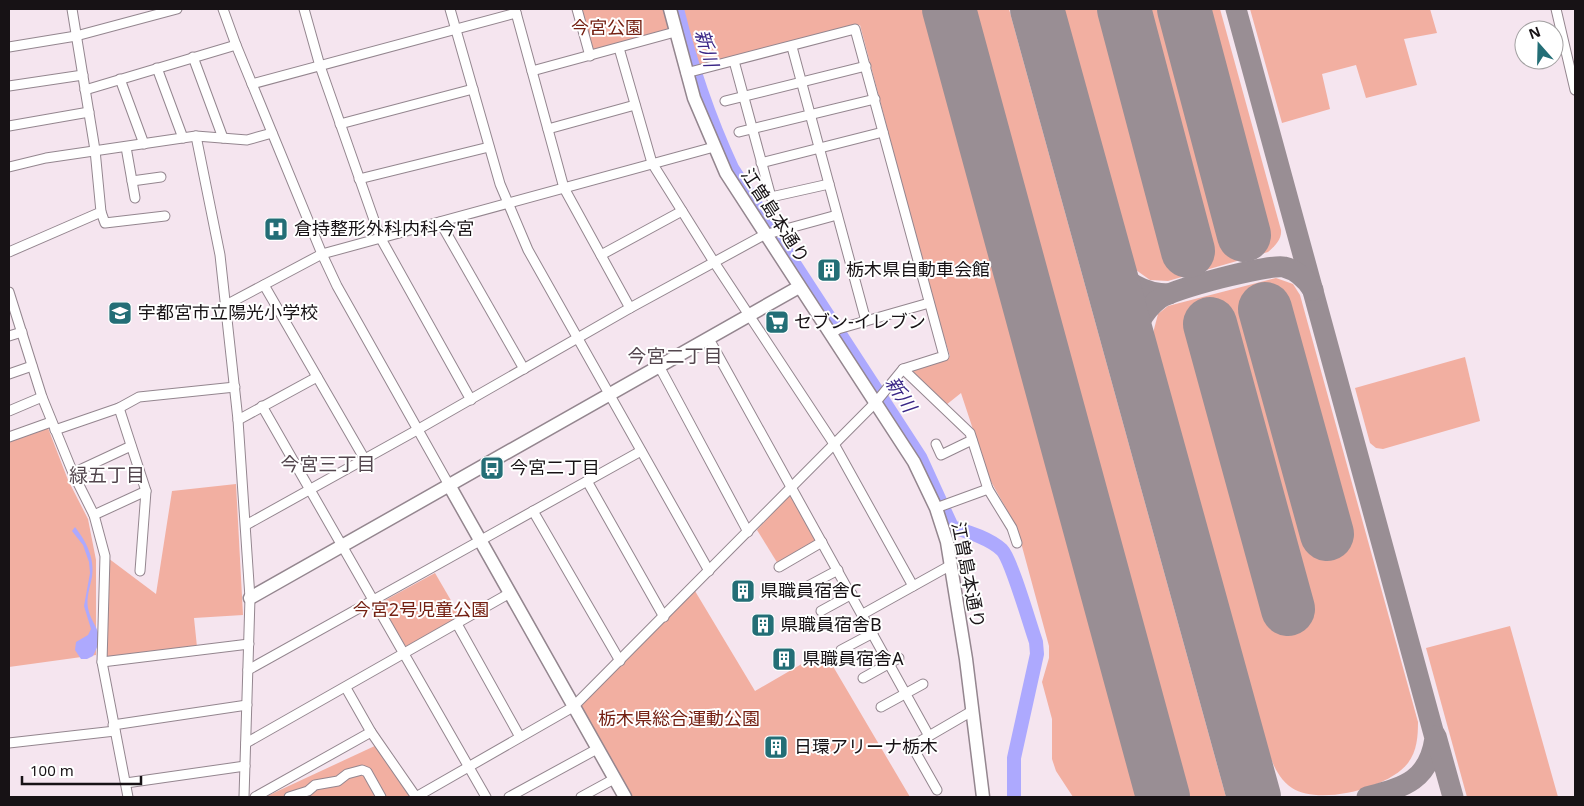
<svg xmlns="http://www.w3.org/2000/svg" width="1584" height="806" viewBox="0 0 1584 806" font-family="'Noto Sans','Noto Sans JP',sans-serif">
  <rect width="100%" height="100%" fill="#f5e5ef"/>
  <!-- green -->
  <g fill="#f2afa1">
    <path d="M 581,9 L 664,9 L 669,29 L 596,50 L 592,48 Z"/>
    <path d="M 682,9 L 1009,9 L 1226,797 L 1073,797 L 1056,771 L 1052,759 L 1052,719 L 1042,682 L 1049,658 L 1049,646 L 1017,528 L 989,478 L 961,393 L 946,405 L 911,370 L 950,356 L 935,309 L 860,25 L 700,67 L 695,65 Z"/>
    <path d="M 1064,9 L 1220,9 L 1281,230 C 1282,239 1275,246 1268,252 L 1168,281 L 1150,280 L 1136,270 Z"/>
    <path d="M 1250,9 L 1430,9 L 1437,33 L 1404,39 L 1417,85 L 1366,98 L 1356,65 L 1322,74 L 1330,109 L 1282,123 Z"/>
    <path d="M 1276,278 L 1293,284 L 1300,295 L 1418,722 C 1418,736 1417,751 1408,763 C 1389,788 1319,806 1292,788 C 1280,780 1274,767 1269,754 L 1153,333 L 1158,314 L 1168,306 Z"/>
    <path d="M 1465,357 L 1480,421 L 1383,449 L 1376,448 L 1370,443 L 1355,388 Z"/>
    <path d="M 48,428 L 68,480 L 88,519 L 96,560 L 96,655 L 9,667 L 9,442 Z"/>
    <path d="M 236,484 L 243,615 L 194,618 L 197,647 L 112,659 L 106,656 L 108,558 L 156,594 L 172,491 Z"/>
    <path d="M 788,496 L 794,498 L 817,542 L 778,564 L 757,530 Z"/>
    <path d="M 435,573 L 460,616 L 406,647 L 380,603 Z"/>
    <path d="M 695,591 L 755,691 L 824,651 L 910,797 L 631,797 L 579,708 Z"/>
    <path d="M 1510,626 L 1558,797 L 1467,797 L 1426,648 Z"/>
    <path d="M 379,744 L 414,797 L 265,797 Z"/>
  </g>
  <!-- water -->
  <path fill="#ada9fe" d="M 75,527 C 86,541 95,558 92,577 C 90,587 86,598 88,608 C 92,628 107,631 93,656 L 87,659 L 81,659 L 75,650 L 76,642 L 88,635 L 91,629 L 84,606 L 90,573 L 89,562 L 83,545 L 72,531 Z"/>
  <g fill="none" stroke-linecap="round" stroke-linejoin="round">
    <!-- river -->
    <path stroke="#ada9fe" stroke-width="14" d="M 677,9 C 691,66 707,114 732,168 L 920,457 L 952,527 C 968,532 989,538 1002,550 C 1011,559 1030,625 1036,642 L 1037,654 L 1014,758 L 1014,797"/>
    <!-- taxiway -->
    <g stroke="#998e94" stroke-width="21">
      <path d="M 1236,9 L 1435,738 C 1429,781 1404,787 1367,797"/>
      <path d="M 1104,254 C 1119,278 1140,294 1169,294"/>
      <path d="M 1130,348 C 1133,331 1144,310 1159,299 C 1172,289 1268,264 1284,267 C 1296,270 1306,279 1313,290"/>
      <path d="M 1436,736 L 1453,797"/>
      <path d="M 1253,795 L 1256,797"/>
    </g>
    <!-- runway -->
    <g stroke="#998e94" stroke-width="54">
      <path d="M 949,9 L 1163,797"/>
      <path d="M 1037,9 L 1254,797"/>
      <path d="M 1124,9 L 1188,251"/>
      <path d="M 1184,9 L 1244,235"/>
      <path d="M 1265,309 L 1327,534"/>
      <path d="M 1210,324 L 1288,609"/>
    </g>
    <!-- street casing -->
    <g stroke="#94868f" stroke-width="11">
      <g id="street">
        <path d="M 223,9 L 236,45 L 322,254 L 337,286 L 449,485"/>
        <path d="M 304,9 L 320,66 L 380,237 L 471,400"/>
        <path d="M 450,9 L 500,184 L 528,250 L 709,571"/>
        <path d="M 515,9 L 564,188 L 630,308"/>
        <path d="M 577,9 L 590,56"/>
        <path d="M 1556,9 L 1575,90"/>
        <path d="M 9,47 L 76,36 L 177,9"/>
        <path d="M 792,47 L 866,321"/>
        <path d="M 619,48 L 652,163 L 714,262 L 834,444 L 913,586"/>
        <path d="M 193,57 L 223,138"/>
        <path d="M 734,61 L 771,197 L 829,184"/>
        <path d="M 157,68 L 183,138"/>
        <path d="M 532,71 L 675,32"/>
        <path d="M 120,79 L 144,144"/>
        <path d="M 252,84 L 516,13"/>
        <path d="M 9,86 L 83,75"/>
        <path d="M 85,90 L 236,45"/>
        <path d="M 725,101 L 866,66"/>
        <path d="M 340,124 L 473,89"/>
        <path d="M 9,126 L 89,112"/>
        <path d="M 548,129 L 635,105"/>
        <path d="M 739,132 L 875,99"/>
        <path d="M 196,136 L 220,255 L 238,420 L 250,598 L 244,797"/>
        <path d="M 126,147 L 135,198"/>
        <path d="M 761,163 L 883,132"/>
        <path d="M 9,167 L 46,158 L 196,136 L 247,140 L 272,133"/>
        <path d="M 359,179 L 489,147"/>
        <path d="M 132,181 L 161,177"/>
        <path d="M 101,212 L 105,223 L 165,216"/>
        <path d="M 440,222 L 524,369"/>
        <path d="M 9,252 L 101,212 L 95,150 L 72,9"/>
        <path d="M 601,255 L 682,211"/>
        <path d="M 264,285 L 364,458"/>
        <path d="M 9,292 L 42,397 L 73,473 L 94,515 L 105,556 L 102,662 L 128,797"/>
        <path d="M 226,305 L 322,254 L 714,147"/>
        <path d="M 831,334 L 838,329 L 929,303"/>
        <path d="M 9,336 L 22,332"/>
        <path d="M 709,339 L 929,736 L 972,711"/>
        <path d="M 659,366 L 748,532"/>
        <path d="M 903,369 L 970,433 L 988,489 L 1012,528 L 1017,543"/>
        <path d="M 9,374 L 32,366"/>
        <path d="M 262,406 L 486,797"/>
        <path d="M 119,408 L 146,491 L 140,571"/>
        <path d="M 9,411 L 42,397"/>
        <path d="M 238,420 L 317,377"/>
        <path d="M 55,430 L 119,408 L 139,397 L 235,387"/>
        <path d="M 9,437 L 51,422"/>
        <path d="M 936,444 L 941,455 L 972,440"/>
        <path d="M 73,473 L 131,446"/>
        <path d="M 587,481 L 664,617"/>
        <path d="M 936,508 L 988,489"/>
        <path d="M 533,511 L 620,661"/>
        <path d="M 94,515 L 146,491"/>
        <path d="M 246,525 L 417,430 L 630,308 L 764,235 L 837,215"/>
        <path d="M 779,567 L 822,542"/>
        <path d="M 808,586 L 838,570"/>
        <path d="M 821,611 L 852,594"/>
        <path d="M 863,614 L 951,565"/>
        <path d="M 457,624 L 520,737"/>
        <path d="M 841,650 L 873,633"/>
        <path d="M 102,662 L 249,644"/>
        <path d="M 248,670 L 641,451"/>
        <path d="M 863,678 L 899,658"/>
        <path d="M 346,688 L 371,732"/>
        <path d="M 881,707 L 923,684"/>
        <path d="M 113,725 L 247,705"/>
        <path d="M 929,736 L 912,746 L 937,790"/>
        <path d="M 9,743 L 115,731"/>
        <path d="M 246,743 L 510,593"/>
        <path d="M 126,783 L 245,766"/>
        <path d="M 255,797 L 371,732 L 416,797 L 573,707 L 876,402 L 903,369 L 944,356 L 855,29 L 686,73"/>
        <path d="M 289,797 L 308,791 L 315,785 L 338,781 L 347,774 L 362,770 L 367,772 L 381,797"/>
        <path d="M 509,797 L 597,749"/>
        <path d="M 581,797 L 614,779"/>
      </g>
    </g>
    <!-- secondary casing -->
    <g stroke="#94868f" stroke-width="15">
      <g id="secondary">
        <path d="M 670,9 L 694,98 L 726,173 L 914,462 L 936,508 L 947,542 L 966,659 L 983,797"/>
        <path d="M 449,485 L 625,797"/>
        <path d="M 250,598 L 799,287"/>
      </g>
    </g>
    <!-- street -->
    <use href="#street" stroke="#fff" stroke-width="9"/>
    <!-- secondary -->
    <use href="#secondary" stroke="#fff" stroke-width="12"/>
  </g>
  <!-- icons -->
  <defs>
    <g id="hospital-square" transform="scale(1.25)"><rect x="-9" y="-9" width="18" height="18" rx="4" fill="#236e76" stroke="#fff"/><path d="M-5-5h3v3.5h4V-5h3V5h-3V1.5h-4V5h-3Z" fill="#fff"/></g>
    <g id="building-square" transform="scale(1.25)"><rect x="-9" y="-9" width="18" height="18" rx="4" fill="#236e76" stroke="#fff"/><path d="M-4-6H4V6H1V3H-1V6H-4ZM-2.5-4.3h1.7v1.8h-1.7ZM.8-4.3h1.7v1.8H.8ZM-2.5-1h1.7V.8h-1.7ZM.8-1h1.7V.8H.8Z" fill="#fff"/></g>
    <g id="school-square" transform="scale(1.25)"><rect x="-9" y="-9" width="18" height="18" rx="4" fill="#236e76" stroke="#fff"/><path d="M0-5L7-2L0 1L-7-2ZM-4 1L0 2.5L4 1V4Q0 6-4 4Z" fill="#fff"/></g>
    <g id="supermarket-square" transform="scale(1.25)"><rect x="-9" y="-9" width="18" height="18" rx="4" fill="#236e76" stroke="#fff"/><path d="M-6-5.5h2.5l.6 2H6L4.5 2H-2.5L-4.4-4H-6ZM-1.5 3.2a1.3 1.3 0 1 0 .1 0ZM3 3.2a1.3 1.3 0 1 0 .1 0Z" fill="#fff"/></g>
    <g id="bus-square" transform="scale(1.25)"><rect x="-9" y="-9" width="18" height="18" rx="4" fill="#236e76" stroke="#fff"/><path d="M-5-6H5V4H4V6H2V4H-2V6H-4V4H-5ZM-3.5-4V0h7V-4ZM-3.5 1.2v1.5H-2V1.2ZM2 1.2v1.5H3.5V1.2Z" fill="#fff"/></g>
  </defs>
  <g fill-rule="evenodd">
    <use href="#hospital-square" x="276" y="229"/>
    <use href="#building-square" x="829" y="270"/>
    <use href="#school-square" x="120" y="313"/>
    <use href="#supermarket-square" x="777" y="322"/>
    <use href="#bus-square" x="492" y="468"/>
    <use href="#building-square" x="743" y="591"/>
    <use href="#building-square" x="763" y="625"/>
    <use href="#building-square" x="784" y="659"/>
    <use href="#building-square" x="776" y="747"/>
  </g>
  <g text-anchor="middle" stroke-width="4" stroke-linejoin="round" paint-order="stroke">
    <!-- park labels -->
    <g font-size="18" fill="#742012" stroke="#fff">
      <text x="607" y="34">今宮公園</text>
      <text x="421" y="616">今宮2号児童公園</text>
      <text x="679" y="725">栃木県総合運動公園</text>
    </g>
    <!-- street labels -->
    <g font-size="18" fill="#171215" stroke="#fff">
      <text transform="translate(775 216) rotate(57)" y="6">江曽島本通り</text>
      <text transform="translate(968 575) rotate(79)" y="6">江曽島本通り</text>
    </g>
    <!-- poi labels -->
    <g font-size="18" fill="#171215" stroke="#fff" text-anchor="start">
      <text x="294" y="235">倉持整形外科内科今宮</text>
      <text x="846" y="276">栃木県自動車会館</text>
      <text x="138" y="319">宇都宮市立陽光小学校</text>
      <text x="794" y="328">セブン-イレブン</text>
      <text x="510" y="474">今宮二丁目</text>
      <text x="760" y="597">県職員宿舎C</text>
      <text x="780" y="631">県職員宿舎B</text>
      <text x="802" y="665">県職員宿舎A</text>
      <text x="794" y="753">日環アリーナ栃木</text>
    </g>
    <!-- water labels -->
    <g font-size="19" font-style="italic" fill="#392585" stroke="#fff">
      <text transform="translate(707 48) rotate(74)" y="7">新川</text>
      <text transform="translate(901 394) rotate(57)" y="7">新川</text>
    </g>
    <!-- neighbourhood labels -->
    <g font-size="19" fill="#54474f" stroke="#fff">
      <text x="675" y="363">今宮二丁目</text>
      <text x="328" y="471">今宮三丁目</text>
      <text x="107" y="482">緑五丁目</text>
    </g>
  </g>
  <!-- border -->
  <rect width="1584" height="806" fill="none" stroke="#171215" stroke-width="20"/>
  <!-- north arrow -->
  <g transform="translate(1539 45) rotate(340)"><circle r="24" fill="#ffffff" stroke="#a2a0a1"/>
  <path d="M0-4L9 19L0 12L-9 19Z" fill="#236e76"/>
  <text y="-8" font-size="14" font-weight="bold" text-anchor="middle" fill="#171215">N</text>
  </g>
  <!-- scale -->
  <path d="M22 776v8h119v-8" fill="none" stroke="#171215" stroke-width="2.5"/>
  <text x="30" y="776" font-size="15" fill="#171215" stroke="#ffffff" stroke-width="4" paint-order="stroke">100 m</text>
</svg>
